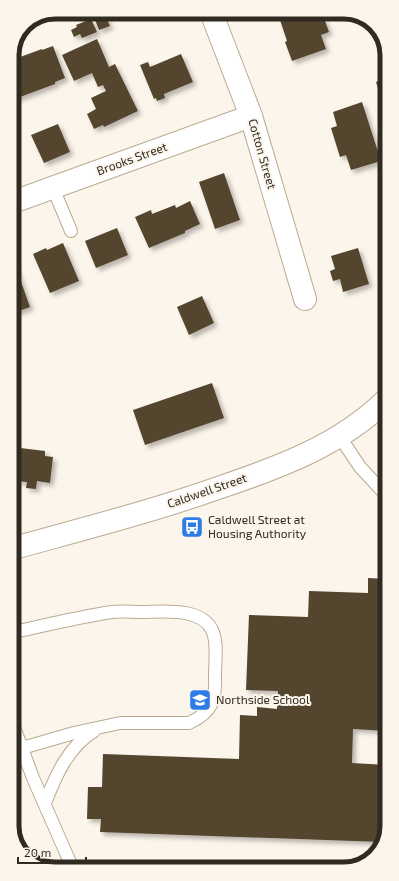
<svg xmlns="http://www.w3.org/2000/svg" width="399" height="881" viewBox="0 0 399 881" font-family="'Exo 2',sans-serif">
  <defs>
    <filter id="shadow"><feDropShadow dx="3.5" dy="3.5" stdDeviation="2" flood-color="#0004"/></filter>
  </defs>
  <rect width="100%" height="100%" fill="#fcf5eb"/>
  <!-- building -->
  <g fill="#53452f" filter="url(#shadow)">
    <path d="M 302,12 L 314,12 L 317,20 L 324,18 L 329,32 L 321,35 L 326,49 L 292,61 L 285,42 L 287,41 L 280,20 Z"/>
    <path d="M 104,13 L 110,26 L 99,30 L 94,17 Z"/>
    <path d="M 91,19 L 97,32 L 82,38 L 80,34 L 74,37 L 71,30 L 77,27 L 76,25 Z"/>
    <path d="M 97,39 L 109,67 L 115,64 L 138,111 L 104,127 L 103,125 L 94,129 L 87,114 L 96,109 L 91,98 L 106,91 L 103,85 L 98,87 L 92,73 L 74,81 L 62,55 Z"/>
    <path d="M 53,46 L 65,78 L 55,82 L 55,84 L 12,100 L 12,60 L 42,49 L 42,50 Z"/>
    <path d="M 181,54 L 193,82 L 164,94 L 165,98 L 157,101 L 156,98 L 154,99 L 140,65 L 148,62 L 150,67 Z"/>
    <path d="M 385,79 L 385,97 L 381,98 L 376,82 Z"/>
    <path d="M 362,102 L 381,161 L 351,170 L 346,155 L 340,157 L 331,128 L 337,126 L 333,112 Z"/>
    <path d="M 58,124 L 70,152 L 44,163 L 31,135 Z"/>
    <path d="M 224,173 L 240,220 L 215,229 L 199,182 Z"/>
    <path d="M 190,201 L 200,224 L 185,231 L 185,233 L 149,248 L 135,217 L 151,210 L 152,214 L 175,205 L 176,208 Z"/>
    <path d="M 117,228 L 128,255 L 96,268 L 85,241 Z"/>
    <path d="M 63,243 L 79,281 L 50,293 L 33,254 L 46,248 L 47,250 Z"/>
    <path d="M 358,248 L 369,284 L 343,292 L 340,279 L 333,281 L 330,271 L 335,269 L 331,256 Z"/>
    <path d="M 13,259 L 30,307 L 13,313 Z"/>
    <path d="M 202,296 L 214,323 L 189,335 L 177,307 Z"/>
    <path d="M 212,383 L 224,418 L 145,445 L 133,410 Z"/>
    <path d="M 20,448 L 45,451 L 45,456 L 53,457 L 50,483 L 37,481 L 36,489 L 26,488 L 27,482 L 16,481 Z"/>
    <path d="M 368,578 L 386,579 L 387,731 L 353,729 L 352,763 L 387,765 L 387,826 L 382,842 L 100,832 L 101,819 L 87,819 L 88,787 L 102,787 L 103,754 L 239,759 L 240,715 L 257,716 L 257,707 L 277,709 L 278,691 L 246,690 L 249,615 L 308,617 L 309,591 L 368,593 Z"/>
  </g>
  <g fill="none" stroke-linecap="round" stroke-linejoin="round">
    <!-- lane casing -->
    <g stroke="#bbab92" stroke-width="14">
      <g id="lane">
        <path d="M 53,188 L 71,231"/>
        <path d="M 340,437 L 360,467 L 386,495"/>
        <path d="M 14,632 C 46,625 79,617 112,612 C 122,611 132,612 142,612 C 163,612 201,607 212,630 C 218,642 215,661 215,675 C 216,700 213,712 189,723 L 120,723 L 74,733 L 22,748"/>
        <path d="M 14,727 L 33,778 L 73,869"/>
        <path d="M 45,803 C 56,775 68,747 94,731"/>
      </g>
    </g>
    <!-- street casing -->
    <g stroke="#bbab92" stroke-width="24">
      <g id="street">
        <path d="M 211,12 L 251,116 L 305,299"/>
        <path d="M 13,202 L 251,116"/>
        <path d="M 14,548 C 83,529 153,511 221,487 C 280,467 340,445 386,400"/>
      </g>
    </g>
    <!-- lane -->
    <use href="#lane" stroke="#fff" stroke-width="12"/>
    <!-- street -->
    <use href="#street" stroke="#fff" stroke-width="22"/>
  </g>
  <!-- icons -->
  <defs>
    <g id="bus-square" transform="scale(1.15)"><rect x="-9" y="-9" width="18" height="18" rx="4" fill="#2e7ce8" stroke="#fcf5eb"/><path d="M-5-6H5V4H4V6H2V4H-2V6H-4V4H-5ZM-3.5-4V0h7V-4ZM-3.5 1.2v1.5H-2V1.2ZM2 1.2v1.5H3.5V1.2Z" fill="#fff"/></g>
    <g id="school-square" transform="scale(1.15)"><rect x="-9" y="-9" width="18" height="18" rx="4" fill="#2e7ce8" stroke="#fcf5eb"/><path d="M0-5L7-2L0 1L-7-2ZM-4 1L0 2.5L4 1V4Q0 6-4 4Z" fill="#fff"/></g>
  </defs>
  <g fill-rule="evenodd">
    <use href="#bus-square" x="192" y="527"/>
    <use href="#school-square" x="200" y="700"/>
  </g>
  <g text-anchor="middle" stroke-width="4" stroke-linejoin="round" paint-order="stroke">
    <!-- street labels -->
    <g font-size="12" fill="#312a20" stroke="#fcf5eb">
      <text transform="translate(262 154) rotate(74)" y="4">Cotton Street</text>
      <text transform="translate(132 159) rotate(-20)" y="4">Brooks Street</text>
      <text transform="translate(207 491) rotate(-19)" y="4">Caldwell Street</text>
    </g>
    <!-- poi labels -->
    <g font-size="12" fill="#312a20" stroke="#fcf5eb" text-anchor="start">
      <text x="208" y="524">Caldwell Street at<tspan x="208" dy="14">Housing Authority</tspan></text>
      <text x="216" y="704">Northside School</text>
    </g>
  </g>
  <!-- crop -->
  <path d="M0 0H399V881H0ZM55 19H344A36 36 0 0 1 380 55V826A36 36 0 0 1 344 862H55A36 36 0 0 1 19 826V55A36 36 0 0 1 55 19Z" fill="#fcf5eb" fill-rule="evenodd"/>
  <path fill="none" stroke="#312a20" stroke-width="5" d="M55 19H344A36 36 0 0 1 380 55V826A36 36 0 0 1 344 862H55A36 36 0 0 1 19 826V55A36 36 0 0 1 55 19Z"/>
  <!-- scale -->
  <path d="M18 857v6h68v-6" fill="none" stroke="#312a20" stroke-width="2"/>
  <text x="24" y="857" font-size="12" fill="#312a20" stroke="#fcf5eb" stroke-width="3" paint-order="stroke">20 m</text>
</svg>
